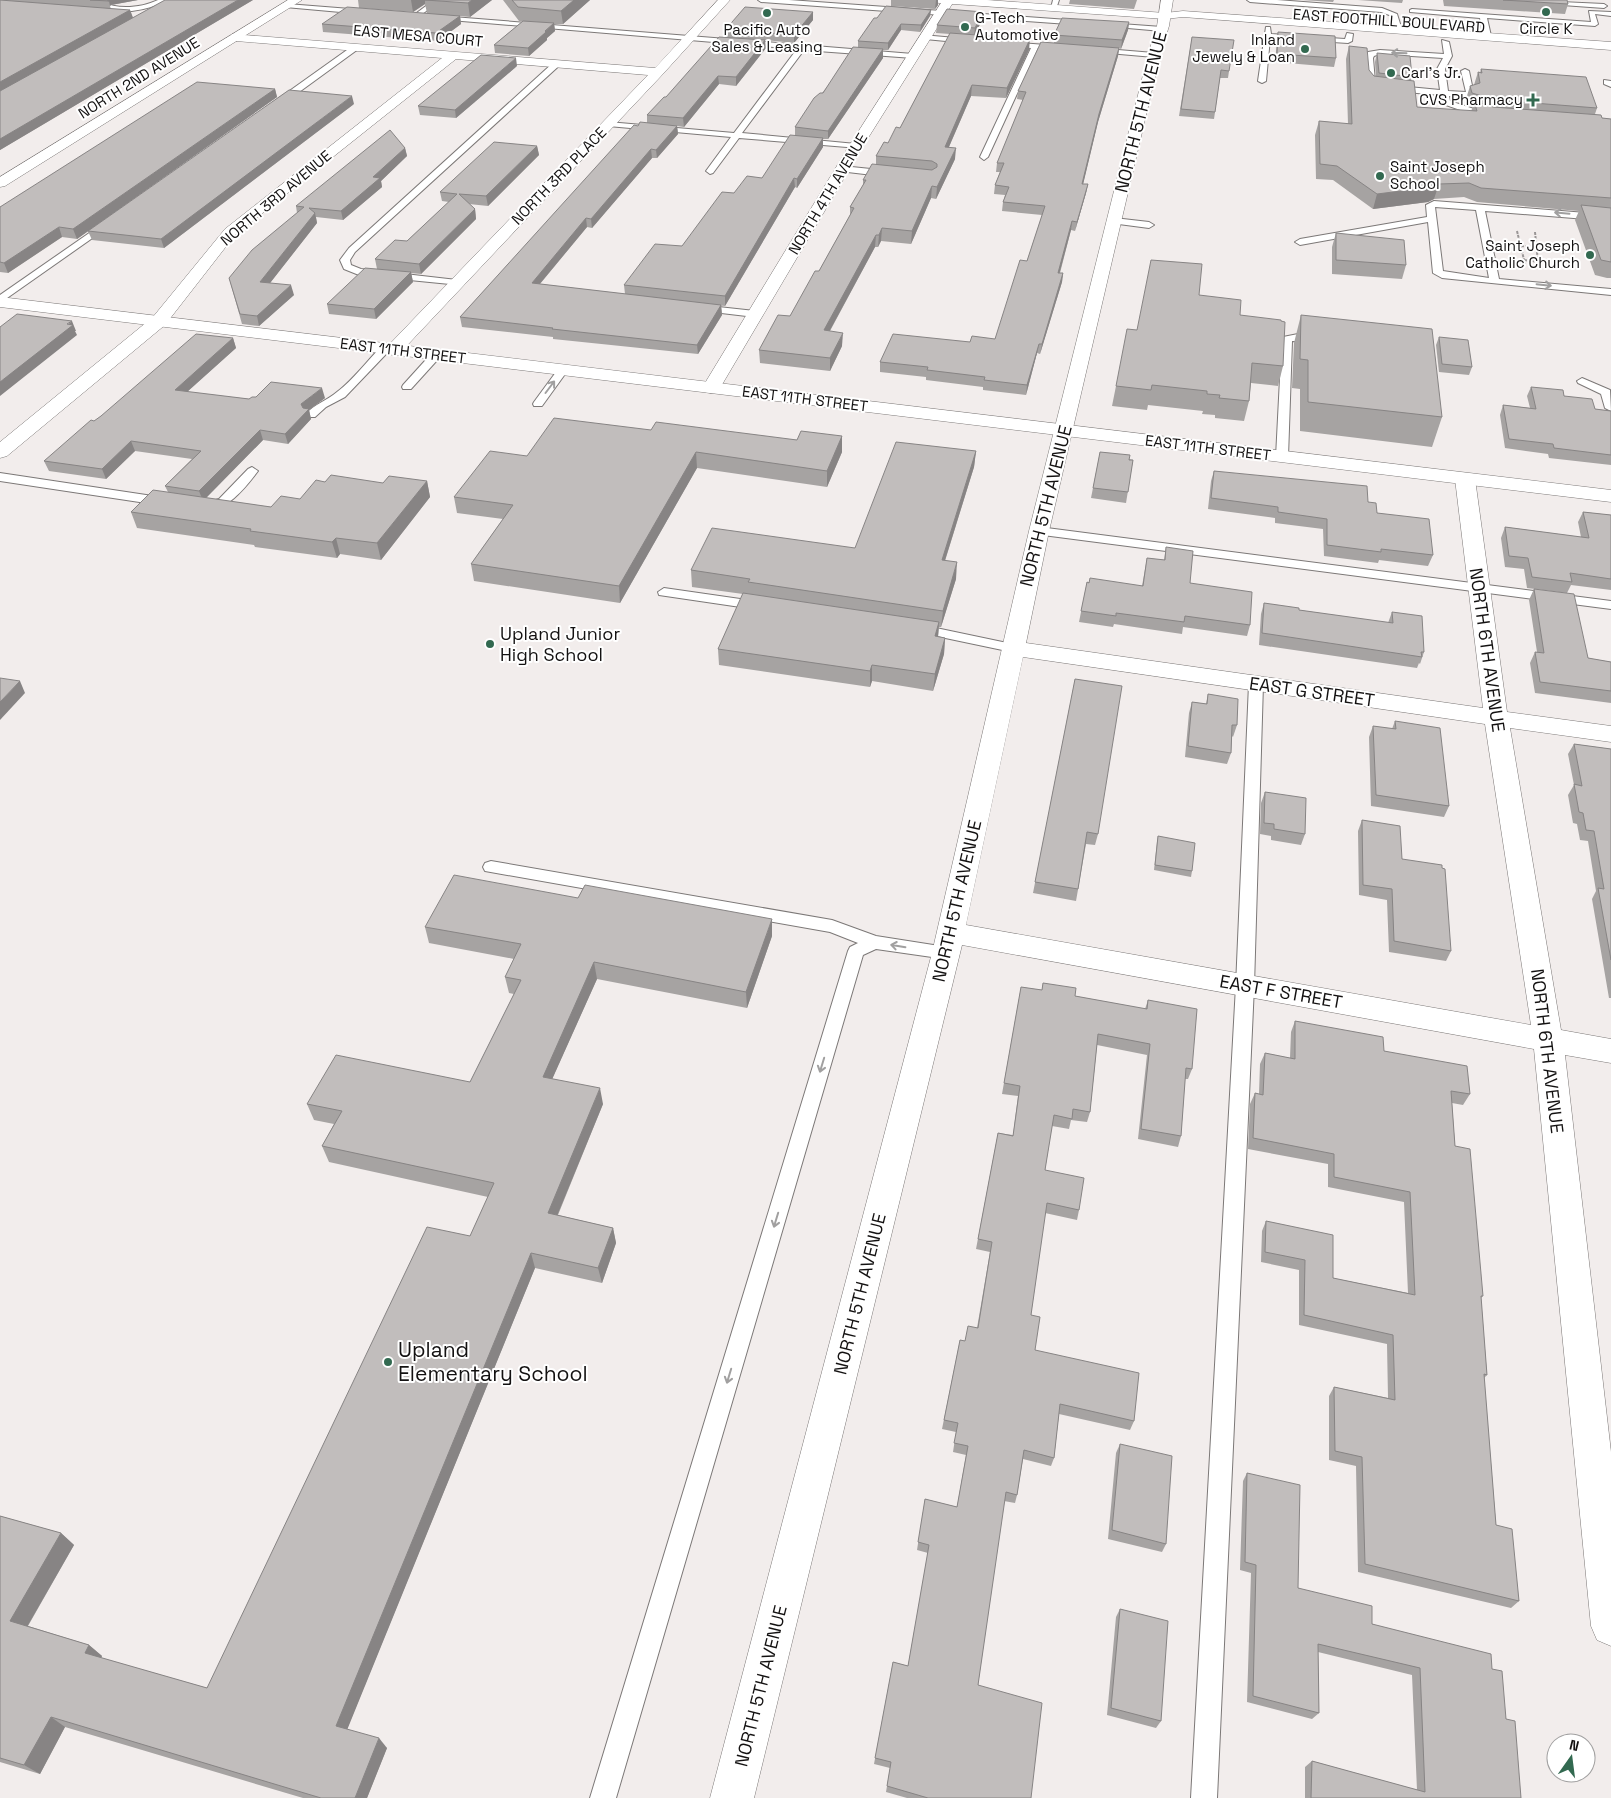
<svg xmlns="http://www.w3.org/2000/svg" width="1611" height="1798" viewBox="0 0 1611 1798" font-family="'Space Grotesk',sans-serif">
  <rect width="100%" height="100%" fill="#f2edec"/>
  <g fill="none" stroke-linecap="round" stroke-linejoin="round">
    <!-- lane casing -->
    <g stroke="#7c7877" stroke-width="2">
      <g id="lane">
        <path d="M 158,0 L 166,0 C 153,10 110,18 99,4 L 102,2 C 118,10 141,8 158,0 Z"/>
        <path d="M 434,0 L 440,1 L 418,17 L 414,17 L 414,15 Z"/>
        <path d="M 758,0 L 789,0 L 1082,21 L 1085,23 L 1082,25 L 761,2 Z"/>
        <path d="M 1053,0 L 1059,0 L 1056,9 L 1051,8 Z"/>
        <path d="M 1247,0 L 1277,0 L 1382,8 L 1397,14 L 1402,30 L 1396,31 L 1392,16 L 1381,12 L 1250,2 Z"/>
        <path d="M 1516,0 L 1604,4 L 1607,6 L 1604,8 L 1519,2 Z"/>
        <path d="M 287,4 L 363,10 L 366,12 L 363,14 L 285,7 L 285,5 Z"/>
        <path d="M 1412,9 L 1591,22 L 1589,11 L 1611,12 L 1611,16 L 1595,14 L 1598,24 L 1595,26 L 1487,18 L 1491,36 L 1487,38 L 1483,36 L 1480,18 L 1410,12 L 1410,10 Z"/>
        <path d="M 440,16 L 913,54 L 917,56 L 913,58 L 804,50 L 742,133 L 856,144 L 859,144 L 859,148 L 739,138 L 713,173 L 710,174 L 706,171 L 731,137 L 608,126 L 604,124 L 608,122 L 734,133 L 797,49 L 438,19 L 437,18 Z"/>
        <path d="M 1107,23 L 1162,27 L 1166,29 L 1162,31 L 1105,26 L 1105,24 Z"/>
        <path d="M 1266,27 L 1270,27 L 1271,34 L 1345,39 L 1347,33 L 1353,34 L 1352,41 L 1348,43 L 1270,38 L 1266,81 L 1262,83 L 1258,81 Z"/>
        <path d="M 922,35 L 967,39 L 971,41 L 967,43 L 925,39 L 922,39 Z"/>
        <path d="M 1442,40 L 1449,42 L 1452,56 L 1445,69 L 1448,91 L 1466,92 L 1461,71 L 1465,69 L 1469,71 L 1474,95 L 1470,97 L 1449,96 L 1450,101 L 1492,115 L 1492,119 L 1486,119 L 1443,104 L 1441,95 L 1381,90 L 1371,88 L 1367,83 L 1365,58 L 1368,52 L 1380,50 L 1444,54 ZM 1380,54 L 1443,58 L 1437,69 L 1440,90 L 1377,84 L 1375,82 L 1373,58 L 1374,56 Z"/>
        <path d="M 1006,42 L 1060,46 L 1064,48 L 1060,50 L 1038,48 L 988,157 L 984,160 L 980,157 L 1031,48 L 1009,46 L 1006,46 Z"/>
        <path d="M 354,45 L 361,47 L 280,106 L 274,106 L 274,102 Z"/>
        <path d="M 1094,48 L 1154,53 L 1158,55 L 1154,57 L 1097,52 L 1094,52 Z"/>
        <path d="M 554,62 L 561,64 L 355,252 L 350,260 L 351,265 L 361,269 L 457,280 L 462,283 L 460,285 L 359,275 L 344,269 L 340,260 L 349,248 Z"/>
        <path d="M 1604,80 L 1611,81 L 1611,87 L 1604,84 Z"/>
        <path d="M 842,166 L 890,171 L 894,174 L 890,177 L 839,171 L 838,169 Z"/>
        <path d="M 1434,201 L 1611,215 L 1611,221 L 1485,211 L 1499,279 L 1611,289 L 1611,295 L 1442,278 L 1433,273 L 1428,222 L 1300,245 L 1295,242 L 1300,239 L 1427,217 L 1426,205 ZM 1435,207 L 1476,210 L 1489,278 L 1443,271 Z"/>
        <path d="M 1114,218 L 1149,222 L 1154,225 L 1149,228 L 1111,223 L 1109,221 Z"/>
        <path d="M 108,220 L 113,223 L 111,225 L 0,303 L 0,295 Z"/>
        <path d="M 700,305 L 755,311 L 760,314 L 755,317 L 696,310 L 696,306 Z"/>
        <path d="M 1298,334 L 1317,336 L 1322,339 L 1317,342 L 1292,341 L 1288,457 L 1282,460 L 1276,457 L 1282,339 L 1283,337 Z"/>
        <path d="M 385,346 L 389,347 L 390,349 L 389,351 L 345,397 L 326,407 L 315,417 L 307,417 L 305,415 C 314,404 327,401 337,392 C 353,380 367,361 381,347 Z"/>
        <path d="M 436,352 L 441,355 L 440,357 L 411,389 L 403,389 L 402,387 L 403,385 L 432,353 Z"/>
        <path d="M 563,367 L 568,370 L 542,406 L 534,406 L 533,404 L 534,402 L 559,368 Z"/>
        <path d="M 1582,378 L 1610,390 L 1611,411 L 1605,408 L 1601,394 L 1578,383 L 1577,381 Z"/>
        <path d="M 252,467 L 258,471 C 246,487 224,515 201,510 L 199,507 L 201,504 L 219,499 L 248,469 Z"/>
        <path d="M 0,473 L 166,498 L 172,502 L 166,506 L 0,481 Z"/>
        <path d="M 1039,527 L 1611,601 L 1611,609 L 1035,534 L 1033,531 Z"/>
        <path d="M 664,588 L 761,602 L 768,606 L 761,610 L 659,595 L 658,592 Z"/>
        <path d="M 917,624 L 1012,644 L 1019,648 L 1012,652 L 912,631 L 910,628 Z"/>
        <path d="M 1256,680 L 1261,681 L 1263,684 L 1254,986 L 1217,1798 L 1191,1798 L 1236,986 L 1249,684 L 1251,681 Z"/>
        <path d="M 491,861 L 832,920 L 876,936 L 946,947 L 952,948 L 954,953 L 952,958 L 946,959 L 876,949 L 863,955 L 616,1798 L 590,1798 L 848,951 L 850,947 L 858,943 L 830,932 L 485,871 L 483,867 L 485,863 Z"/>
      </g>
    </g>
    <!-- street casing -->
    <g stroke="#7c7877" stroke-width="1">
      <g id="street">
        <path d="M 718,0 L 730,0 L 662,75 L 399,354 L 393,355 L 387,354 L 384,350 L 648,75 L 456,59 L 235,235 L 165,325 L 7,456 L 0,458 L 0,442 L 153,317 L 225,229 L 442,58 L 236,41 L 230,37 L 232,34 L 655,68 Z"/>
        <path d="M 943,0 L 954,1 L 863,146 L 720,388 L 717,392 L 711,393 L 705,392 L 702,388 L 849,146 Z"/>
        <path d="M 1161,0 L 1173,0 L 1169,26 L 1160,55 L 1049,531 L 1026,643 L 1483,708 L 1455,479 L 1458,475 L 1465,473 L 1472,475 L 1475,479 L 1507,712 L 1611,726 L 1611,742 L 1510,728 L 1561,1030 L 1611,1039 L 1611,1063 L 1565,1055 L 1611,1452 L 1611,1646 L 1597,1640 L 1591,1626 L 1534,1049 L 962,945 L 754,1798 L 710,1798 L 932,953 L 1029,531 L 1148,55 L 1157,26 ZM 1023,657 L 1485,724 L 1531,1025 L 966,925 Z"/>
      </g>
    </g>
    <!-- secondary casing -->
    <g stroke="#7c7877" stroke-width="1">
      <g id="secondary">
        <path d="M 288,0 L 302,0 L 5,186 L 0,187 L 0,177 Z"/>
        <path d="M 0,297 L 1611,490 L 1611,502 L 0,307 Z"/>
      </g>
    </g>
    <!-- primary casing -->
    <g stroke="#7c7877" stroke-width="1">
      <path id="primary" d="M 933,0 L 987,0 L 1165,13 L 1183,11 L 1611,42 L 1611,50 L 1183,17 L 1165,19 L 939,3 Z"/>
    </g>
    <!-- path -->
    <g stroke="#9a9696" stroke-width="2" stroke-dasharray="3 1" stroke-linecap="butt">
      <path d="M 1517,231 L 1525,264"/>
      <path d="M 1535,232 L 1538,262 L 1540,265"/>
      <path d="M 1521,246 L 1536,247"/>
      <path d="M 1524,260 L 1538,262"/>
    </g>
    <!-- lane -->
    <use href="#lane" fill="#fff" fill-rule="evenodd"/>
    <!-- street -->
    <use href="#street" fill="#fff" fill-rule="evenodd"/>
    <!-- secondary -->
    <use href="#secondary" fill="#fff" fill-rule="evenodd"/>
    <!-- primary -->
    <use href="#primary" fill="#fff" fill-rule="evenodd"/>
  </g>
  <!-- wall -->
  <g fill="#a6a3a2">
    <path d="M 0,0 L 138,0 L 111,5 L 110,6 L 111,9 L 130,10 L 133,18 L 253,0 L 0,150 Z"/>
    <path d="M 358,0 L 492,0 L 470,17 L 460,16 L 461,24 L 438,41 L 323,32 L 322,24 L 427,13 L 425,4 L 413,12 L 359,8 Z"/>
    <path d="M 503,0 L 590,0 L 563,24 L 554,24 L 555,31 L 547,38 L 547,40 L 529,56 L 495,53 L 494,45 L 523,21 L 519,21 Z"/>
    <path d="M 891,0 L 938,0 L 938,5 L 935,9 L 891,6 Z"/>
    <path d="M 1070,0 L 1137,0 L 1134,9 L 1069,4 Z"/>
    <path d="M 1302,0 L 1334,0 L 1333,2 Z"/>
    <path d="M 1358,0 L 1403,0 L 1402,3 Z"/>
    <path d="M 1443,0 L 1567,0 L 1568,4 L 1565,14 L 1444,6 Z"/>
    <path d="M 931,10 L 930,16 L 920,32 L 901,30 L 888,50 L 883,50 L 883,58 L 828,139 L 823,139 L 823,147 L 797,188 L 795,187 L 725,306 L 708,304 L 721,305 L 722,315 L 698,354 L 553,339 L 553,337 L 462,327 L 460,317 L 638,126 L 647,123 L 647,115 L 666,97 L 726,37 L 726,29 L 813,12 L 813,20 L 794,43 L 765,40 L 766,48 L 736,86 L 719,84 L 684,127 L 677,126 L 678,134 L 657,158 L 652,158 L 592,228 L 587,227 L 540,284 L 625,294 L 624,285 L 682,246 L 734,193 L 762,178 L 795,136 L 795,127 L 858,48 L 858,41 L 877,18 Z"/>
    <path d="M 983,12 L 982,20 L 975,35 L 1029,50 L 1006,98 L 971,96 L 949,147 L 955,159 L 936,199 L 931,198 L 911,244 L 881,241 L 878,247 L 875,247 L 830,331 L 842,346 L 830,371 L 760,363 L 759,350 L 790,316 L 819,271 L 850,215 L 850,207 L 863,185 L 863,180 L 876,165 L 876,156 L 888,143 L 900,128 L 950,34 L 936,33 L 937,25 Z"/>
    <path d="M 1129,22 L 1128,30 L 1121,49 L 1119,48 L 1118,56 L 1098,122 L 1083,184 L 1088,184 L 1086,193 L 1075,231 L 1071,230 L 1060,273 L 1063,273 L 1062,282 L 1040,354 L 1037,353 L 1026,395 L 983,390 L 983,387 L 926,380 L 926,377 L 880,372 L 880,362 L 970,342 L 995,339 L 1027,261 L 1042,215 L 1002,211 L 1003,202 L 1005,195 L 994,194 L 995,185 L 1000,172 L 996,172 L 997,163 L 1023,100 L 1017,99 L 1018,91 L 1054,43 L 1054,35 Z"/>
    <path d="M 1278,32 L 1336,58 L 1334,67 L 1275,62 L 1277,40 Z"/>
    <path d="M 1192,37 L 1229,71 L 1228,78 L 1220,78 L 1214,119 L 1179,116 Z"/>
    <path d="M 1349,46 L 1374,76 L 1376,77 L 1375,62 L 1377,53 L 1412,77 L 1411,81 L 1417,107 L 1471,111 L 1473,107 L 1468,105 L 1466,99 L 1470,86 L 1474,85 L 1478,72 L 1480,73 L 1481,69 L 1597,108 L 1595,114 L 1602,118 L 1611,119 L 1611,278 L 1607,278 L 1595,275 L 1575,220 L 1579,211 L 1477,202 L 1464,197 L 1434,199 L 1428,202 L 1373,209 L 1333,180 L 1316,179 L 1315,135 L 1319,121 L 1348,124 L 1346,59 Z"/>
    <path d="M 517,66 L 456,118 L 420,115 L 418,106 Z"/>
    <path d="M 275,89 L 277,97 L 77,239 L 62,237 L 8,273 L 0,272 L 0,207 Z"/>
    <path d="M 354,104 L 164,248 L 92,240 L 88,231 Z"/>
    <path d="M 537,146 L 539,155 L 488,206 L 469,204 L 475,209 L 476,219 L 421,274 L 411,273 L 413,282 L 376,319 L 329,314 L 327,304 L 377,269 L 375,259 L 407,241 L 449,202 L 442,201 L 440,192 Z"/>
    <path d="M 405,148 L 407,156 L 381,181 L 382,187 L 343,220 L 316,217 L 317,223 L 270,283 L 294,295 L 259,326 L 242,324 L 229,278 L 297,213 L 296,206 Z"/>
    <path d="M 1336,233 L 1406,265 L 1402,279 L 1332,274 L 1332,247 Z"/>
    <path d="M 1199,295 L 1283,366 L 1278,386 L 1251,383 L 1249,401 L 1244,421 L 1215,418 L 1215,415 L 1202,414 L 1203,411 L 1148,405 L 1147,410 L 1112,406 L 1116,386 L 1137,330 Z"/>
    <path d="M 1301,315 L 1442,417 L 1432,447 L 1300,431 L 1300,389 L 1292,388 L 1294,343 Z"/>
    <path d="M 1439,337 L 1472,367 L 1469,375 L 1439,372 L 1436,345 Z"/>
    <path d="M 233,338 L 236,348 L 187,392 L 249,399 L 256,397 L 325,398 L 309,410 L 311,419 L 288,444 L 263,440 L 206,498 L 271,507 L 300,499 L 325,482 L 383,483 L 427,481 L 430,497 L 381,560 L 340,554 L 337,558 L 255,547 L 254,545 L 137,528 L 131,512 L 168,492 L 165,486 L 192,459 L 135,451 L 106,479 L 49,471 L 44,461 L 94,421 Z"/>
    <path d="M 1531,387 L 1564,396 L 1595,409 L 1611,411 L 1611,465 L 1549,458 L 1548,454 L 1505,448 L 1500,415 L 1503,405 L 1530,408 L 1527,396 Z"/>
    <path d="M 651,430 L 797,440 L 842,436 L 842,452 L 827,487 L 697,468 L 620,603 L 474,581 L 471,564 L 503,519 L 457,513 L 454,497 L 527,456 Z"/>
    <path d="M 976,451 L 974,467 L 945,561 L 956,579 L 941,627 L 939,627 L 938,636 L 945,638 L 944,654 L 933,691 L 872,681 L 870,687 L 719,665 L 718,649 L 743,594 L 692,587 L 691,570 L 855,548 Z"/>
    <path d="M 1100,452 L 1133,460 L 1126,503 L 1091,498 Z"/>
    <path d="M 1214,471 L 1368,502 L 1377,513 L 1433,555 L 1428,566 L 1379,560 L 1378,563 L 1324,556 L 1323,529 L 1275,523 L 1275,518 L 1208,509 L 1211,481 Z"/>
    <path d="M 1583,512 L 1611,515 L 1611,590 L 1571,585 L 1567,593 L 1527,588 L 1524,569 L 1505,567 L 1501,538 L 1505,527 L 1581,537 L 1578,522 Z"/>
    <path d="M 1166,547 L 1190,583 L 1250,625 L 1247,636 L 1183,627 L 1182,634 L 1114,624 L 1113,627 L 1079,622 L 1087,582 L 1142,586 L 1147,558 L 1164,560 Z"/>
    <path d="M 1534,589 L 1588,658 L 1611,662 L 1611,703 L 1535,693 L 1530,663 L 1535,652 L 1537,652 L 1529,600 Z"/>
    <path d="M 1264,603 L 1299,610 L 1388,623 L 1392,612 L 1424,652 L 1420,664 L 1419,663 L 1417,668 L 1259,645 L 1261,614 Z"/>
    <path d="M 1075,679 L 1098,834 L 1095,845 L 1086,844 L 1076,901 L 1033,893 Z"/>
    <path d="M 1208,694 L 1237,725 L 1233,737 L 1232,736 L 1231,753 L 1227,764 L 1185,757 L 1189,713 L 1192,702 L 1206,704 Z"/>
    <path d="M 1395,721 L 1449,806 L 1444,817 L 1371,806 L 1369,737 L 1373,726 L 1392,729 Z"/>
    <path d="M 1574,744 L 1611,749 L 1611,998 L 1609,998 L 1592,899 L 1596,891 L 1588,841 L 1580,840 L 1577,824 L 1573,823 L 1568,795 L 1574,785 L 1568,754 Z"/>
    <path d="M 1265,792 L 1305,834 L 1301,845 L 1271,840 L 1271,836 L 1260,834 L 1261,803 Z"/>
    <path d="M 1362,820 L 1402,859 L 1451,951 L 1446,961 L 1389,952 L 1387,900 L 1359,895 L 1358,831 Z"/>
    <path d="M 1158,836 L 1192,871 L 1191,877 L 1154,870 L 1157,842 Z"/>
    <path d="M 425,927 L 772,936 L 747,1008 L 597,979 L 552,1079 L 603,1104 L 558,1215 L 613,1228 L 616,1243 L 602,1283 L 535,1268 L 347,1729 L 387,1748 L 367,1798 L 303,1798 L 65,1727 L 40,1774 L 0,1762 L 0,1516 L 61,1533 L 74,1545 L 28,1626 L 89,1645 L 102,1656 L 101,1658 L 207,1688 L 470,1236 L 488,1197 L 329,1162 L 322,1146 L 334,1124 L 314,1120 L 307,1104 L 470,1082 L 514,994 L 509,993 L 505,977 L 514,959 L 429,943 Z"/>
    <path d="M 1043,983 L 1075,996 L 1145,1009 L 1148,1000 L 1192,1069 L 1188,1079 L 1185,1079 L 1181,1136 L 1178,1147 L 1138,1139 L 1147,1055 L 1097,1045 L 1090,1112 L 1087,1122 L 1071,1120 L 1069,1129 L 1052,1126 L 1045,1170 L 1079,1210 L 1077,1220 L 1045,1213 L 1031,1315 L 1035,1350 L 1134,1421 L 1130,1430 L 1059,1414 L 1054,1458 L 1051,1466 L 1023,1459 L 1017,1495 L 1015,1503 L 1004,1501 L 978,1685 L 1031,1798 L 907,1798 L 886,1792 L 890,1768 L 874,1764 L 893,1662 L 908,1666 L 928,1553 L 917,1550 L 925,1499 L 957,1507 L 966,1455 L 953,1452 L 956,1432 L 942,1429 L 960,1340 L 965,1341 L 977,1328 L 990,1252 L 976,1249 L 998,1133 L 1013,1135 L 1018,1096 L 1002,1094 L 1021,987 L 1042,990 Z"/>
    <path d="M 1295,1021 L 1384,1051 L 1470,1094 L 1463,1105 L 1452,1103 L 1455,1146 L 1483,1296 L 1481,1298 L 1487,1375 L 1484,1378 L 1496,1525 L 1519,1601 L 1511,1608 L 1358,1572 L 1356,1466 L 1329,1460 L 1329,1396 L 1334,1387 L 1388,1398 L 1387,1344 L 1299,1325 L 1299,1270 L 1261,1262 L 1262,1231 L 1266,1221 L 1333,1278 L 1408,1293 L 1404,1202 L 1328,1187 L 1328,1164 L 1248,1149 L 1250,1104 L 1255,1093 L 1259,1094 L 1260,1064 L 1265,1053 L 1290,1058 L 1291,1032 Z"/>
    <path d="M 1120,1444 L 1166,1544 L 1162,1552 L 1108,1539 L 1116,1453 Z"/>
    <path d="M 1247,1473 L 1298,1588 L 1372,1624 L 1492,1669 L 1506,1719 L 1521,1798 L 1305,1798 L 1305,1767 L 1312,1761 L 1417,1790 L 1412,1675 L 1318,1652 L 1319,1713 L 1312,1719 L 1247,1702 L 1251,1573 L 1240,1570 L 1243,1481 Z"/>
    <path d="M 1120,1609 L 1161,1721 L 1156,1728 L 1107,1715 L 1116,1617 Z"/>
  </g>
  <!-- shaded-wall -->
  <g fill="#878484">
    <path d="M 107,0 L 138,0 L 111,5 L 110,6 L 109,1 Z"/>
    <path d="M 238,0 L 253,0 L 0,150 L 0,139 Z"/>
    <path d="M 411,0 L 425,0 L 425,4 L 413,12 Z"/>
    <path d="M 472,0 L 492,0 L 470,17 L 468,3 Z"/>
    <path d="M 574,0 L 590,0 L 563,24 L 561,11 Z"/>
    <path d="M 936,0 L 938,0 L 938,5 L 935,9 Z"/>
    <path d="M 130,10 L 133,18 L 0,92 L 0,82 Z"/>
    <path d="M 931,10 L 930,16 L 920,32 L 921,25 Z"/>
    <path d="M 813,12 L 813,20 L 794,43 L 794,35 Z"/>
    <path d="M 983,12 L 982,20 L 974,36 L 975,28 Z"/>
    <path d="M 460,16 L 461,24 L 438,41 L 436,33 Z"/>
    <path d="M 1129,22 L 1128,30 L 1121,49 L 1122,40 Z"/>
    <path d="M 554,23 L 555,31 L 547,38 L 547,40 L 529,56 L 528,48 Z"/>
    <path d="M 901,24 L 901,30 L 888,50 L 888,43 Z"/>
    <path d="M 1030,39 L 1029,50 L 1006,98 L 1007,88 Z"/>
    <path d="M 765,40 L 766,48 L 736,86 L 736,77 Z"/>
    <path d="M 1119,48 L 1118,56 L 1098,122 L 1081,193 L 1082,184 L 1099,114 Z"/>
    <path d="M 883,49 L 883,58 L 828,139 L 828,131 Z"/>
    <path d="M 516,58 L 517,66 L 456,118 L 455,110 Z"/>
    <path d="M 718,76 L 719,84 L 684,127 L 683,118 Z"/>
    <path d="M 972,85 L 971,96 L 944,158 L 945,147 Z"/>
    <path d="M 275,89 L 277,97 L 77,239 L 73,229 Z"/>
    <path d="M 352,96 L 354,104 L 164,248 L 161,239 Z"/>
    <path d="M 677,126 L 678,134 L 657,158 L 656,150 Z"/>
    <path d="M 823,138 L 823,147 L 797,188 L 797,179 Z"/>
    <path d="M 537,146 L 539,155 L 488,206 L 486,196 Z"/>
    <path d="M 405,148 L 407,156 L 381,181 L 382,187 L 343,220 L 341,211 L 373,177 Z"/>
    <path d="M 956,148 L 955,159 L 936,199 L 937,187 Z"/>
    <path d="M 651,149 L 652,158 L 592,228 L 591,219 Z"/>
    <path d="M 794,178 L 795,187 L 725,306 L 725,296 Z"/>
    <path d="M 1088,184 L 1086,193 L 1075,231 L 1077,222 Z"/>
    <path d="M 1439,184 L 1434,199 L 1428,202 L 1373,209 L 1377,194 Z"/>
    <path d="M 932,186 L 931,198 L 911,244 L 912,231 Z"/>
    <path d="M 475,209 L 476,219 L 421,274 L 419,264 Z"/>
    <path d="M 315,213 L 317,223 L 263,292 L 260,282 Z"/>
    <path d="M 586,218 L 587,227 L 533,292 L 532,283 Z"/>
    <path d="M 1072,221 L 1071,230 L 1057,282 L 1058,273 Z"/>
    <path d="M 59,227 L 62,237 L 8,273 L 4,263 Z"/>
    <path d="M 882,228 L 881,241 L 878,247 L 879,235 Z"/>
    <path d="M 876,235 L 875,247 L 823,343 L 824,330 Z"/>
    <path d="M 411,272 L 413,282 L 376,319 L 374,309 Z"/>
    <path d="M 1063,273 L 1062,282 L 1040,354 L 1042,344 Z"/>
    <path d="M 291,285 L 294,295 L 259,326 L 257,316 Z"/>
    <path d="M 721,305 L 722,315 L 698,354 L 697,345 Z"/>
    <path d="M 72,321 L 76,331 L 75,331 L 77,335 L 0,396 L 0,382 Z"/>
    <path d="M 843,333 L 842,346 L 830,371 L 830,358 Z"/>
    <path d="M 233,338 L 236,348 L 178,400 L 175,390 Z"/>
    <path d="M 1039,344 L 1037,353 L 1026,395 L 1027,385 Z"/>
    <path d="M 322,388 L 325,398 L 309,410 L 311,419 L 288,444 L 285,434 L 301,404 Z"/>
    <path d="M 260,430 L 263,440 L 203,501 L 199,491 Z"/>
    <path d="M 842,436 L 842,452 L 827,487 L 827,471 Z"/>
    <path d="M 131,441 L 135,451 L 106,479 L 102,469 Z"/>
    <path d="M 976,451 L 974,467 L 940,576 L 942,560 Z"/>
    <path d="M 696,452 L 697,468 L 620,603 L 619,586 Z"/>
    <path d="M 427,481 L 430,497 L 381,560 L 377,543 Z"/>
    <path d="M 336,538 L 340,554 L 337,558 L 332,542 Z"/>
    <path d="M 957,562 L 956,579 L 941,627 L 943,611 Z"/>
    <path d="M 939,622 L 938,638 L 935,636 Z"/>
    <path d="M 945,638 L 944,654 L 933,691 L 935,674 Z"/>
    <path d="M 872,665 L 872,681 L 870,687 L 870,671 Z"/>
    <path d="M 20,681 L 25,693 L 0,720 L 0,702 Z"/>
    <path d="M 772,919 L 772,936 L 747,1008 L 746,992 Z"/>
    <path d="M 594,962 L 597,979 L 546,1093 L 543,1077 Z"/>
    <path d="M 600,1088 L 603,1104 L 552,1228 L 548,1213 Z"/>
    <path d="M 613,1228 L 616,1243 L 602,1283 L 598,1268 Z"/>
    <path d="M 531,1253 L 535,1268 L 345,1735 L 336,1726 Z"/>
    <path d="M 61,1533 L 74,1545 L 24,1632 L 10,1621 Z"/>
    <path d="M 89,1645 L 102,1656 L 98,1664 L 85,1653 Z"/>
    <path d="M 51,1717 L 65,1727 L 40,1774 L 24,1765 Z"/>
    <path d="M 379,1738 L 387,1748 L 367,1798 L 355,1798 Z"/>
  </g>
  <!-- building -->
  <g fill="#c1bdbc" stroke="#878484">
    <path d="M 0,0 L 130,10 L 0,82 Z"/>
    <path d="M 90,0 L 107,0 L 109,1 Z"/>
    <path d="M 165,0 L 238,0 L 0,139 L 0,91 Z"/>
    <path d="M 425,0 L 472,0 L 468,3 Z"/>
    <path d="M 512,0 L 574,0 L 561,11 L 518,7 Z"/>
    <path d="M 1503,0 L 1567,0 L 1568,4 Z"/>
    <path d="M 886,6 L 931,10 L 921,25 L 901,24 L 888,43 L 858,41 L 874,18 L 877,18 Z"/>
    <path d="M 347,7 L 460,16 L 436,33 L 322,24 Z"/>
    <path d="M 745,7 L 813,12 L 794,35 L 726,29 Z"/>
    <path d="M 947,9 L 983,12 L 975,28 L 937,25 Z"/>
    <path d="M 1062,18 L 1129,22 L 1122,40 L 1054,35 Z"/>
    <path d="M 523,21 L 554,23 L 545,31 L 546,32 L 528,48 L 494,45 Z"/>
    <path d="M 1278,32 L 1335,36 L 1336,58 L 1277,54 Z"/>
    <path d="M 950,33 L 1030,39 L 1007,88 L 972,85 L 945,147 L 956,148 L 937,187 L 932,186 L 912,231 L 882,228 L 879,235 L 876,235 L 824,330 L 843,333 L 830,358 L 759,350 L 778,315 L 790,316 L 815,271 L 819,271 L 854,208 L 850,207 L 866,180 L 863,180 L 872,164 L 932,170 L 937,167 L 937,164 L 932,161 L 876,156 L 884,142 L 888,143 L 896,127 L 900,128 Z"/>
    <path d="M 719,37 L 765,40 L 736,77 L 718,76 L 683,118 L 647,115 L 664,97 L 666,97 Z"/>
    <path d="M 1192,37 L 1234,40 L 1229,71 L 1221,70 L 1215,112 L 1181,109 Z"/>
    <path d="M 1041,42 L 1119,48 L 1099,114 L 1082,184 L 1088,184 L 1077,222 L 1072,221 L 1058,273 L 1063,273 L 1042,344 L 1039,344 L 1027,385 L 984,380 L 985,377 L 927,370 L 928,367 L 880,362 L 893,334 L 970,342 L 972,336 L 995,339 L 1020,260 L 1027,261 L 1045,206 L 1003,202 L 1009,187 L 995,185 L 1004,163 L 997,163 L 1026,92 L 1018,91 Z"/>
    <path d="M 1349,46 L 1367,48 L 1369,70 L 1374,76 L 1414,81 L 1417,107 L 1477,111 L 1474,101 L 1493,107 L 1601,115 L 1602,118 L 1611,119 L 1611,198 L 1481,188 L 1469,183 L 1439,184 L 1433,187 L 1377,194 L 1337,166 L 1320,164 L 1319,121 L 1352,124 Z"/>
    <path d="M 853,47 L 883,49 L 828,131 L 795,127 L 814,98 L 820,93 L 823,93 Z"/>
    <path d="M 1377,53 L 1410,56 L 1412,77 L 1379,73 Z"/>
    <path d="M 481,55 L 516,58 L 455,110 L 418,106 Z"/>
    <path d="M 1481,69 L 1586,77 L 1597,108 L 1495,100 L 1472,93 L 1470,86 L 1480,83 L 1478,72 L 1482,73 Z"/>
    <path d="M 197,82 L 275,89 L 73,229 L 59,227 L 4,263 L 0,262 L 0,207 Z"/>
    <path d="M 289,90 L 352,96 L 161,239 L 88,231 Z"/>
    <path d="M 640,122 L 677,126 L 656,150 L 651,149 L 591,219 L 586,218 L 532,283 L 721,305 L 697,345 L 552,329 L 553,328 L 460,317 L 634,125 L 638,126 Z"/>
    <path d="M 390,130 L 405,148 L 373,177 L 380,178 L 341,211 L 309,208 L 315,213 L 260,282 L 291,285 L 257,316 L 240,314 L 229,278 L 252,250 L 304,207 L 296,206 Z"/>
    <path d="M 790,135 L 823,138 L 797,179 L 794,178 L 725,296 L 624,285 L 655,244 L 682,246 L 722,192 L 734,193 L 747,176 L 762,178 Z"/>
    <path d="M 494,142 L 537,146 L 486,196 L 459,194 L 475,209 L 419,264 L 375,259 L 395,240 L 407,241 L 457,194 L 440,192 Z"/>
    <path d="M 1581,205 L 1611,208 L 1611,262 L 1601,260 Z"/>
    <path d="M 1336,233 L 1404,240 L 1406,265 L 1336,260 Z"/>
    <path d="M 1151,260 L 1202,264 L 1199,295 L 1241,300 L 1240,315 L 1281,320 L 1281,321 L 1285,322 L 1283,366 L 1252,363 L 1249,401 L 1219,398 L 1220,395 L 1207,394 L 1207,391 L 1152,385 L 1151,390 L 1116,386 L 1127,329 L 1137,330 Z"/>
    <path d="M 365,268 L 411,272 L 374,309 L 327,304 Z"/>
    <path d="M 17,314 L 72,321 L 67,324 L 73,325 L 0,382 L 0,327 Z"/>
    <path d="M 1301,315 L 1432,329 L 1442,417 L 1308,402 L 1308,360 L 1300,359 Z"/>
    <path d="M 196,334 L 233,338 L 175,390 L 249,399 L 252,397 L 256,397 L 271,382 L 322,388 L 301,404 L 303,408 L 309,409 L 285,434 L 260,430 L 199,491 L 165,486 L 201,451 L 131,441 L 102,469 L 44,461 L 91,420 L 94,421 L 101,416 Z"/>
    <path d="M 1439,337 L 1468,340 L 1472,367 L 1442,364 Z"/>
    <path d="M 1531,387 L 1563,390 L 1564,396 L 1592,399 L 1595,409 L 1611,411 L 1611,455 L 1554,448 L 1553,444 L 1509,439 L 1503,405 L 1536,409 Z"/>
    <path d="M 554,418 L 651,430 L 656,422 L 797,440 L 801,431 L 842,436 L 827,471 L 696,452 L 619,586 L 471,564 L 513,505 L 454,497 L 490,451 L 527,456 Z"/>
    <path d="M 896,442 L 976,451 L 942,560 L 957,562 L 943,611 L 748,582 L 750,579 L 691,570 L 712,528 L 855,548 Z"/>
    <path d="M 1100,452 L 1130,455 L 1129,460 L 1133,460 L 1128,492 L 1093,488 Z"/>
    <path d="M 1214,471 L 1367,486 L 1368,502 L 1376,503 L 1377,513 L 1429,519 L 1433,555 L 1381,549 L 1381,552 L 1327,545 L 1327,519 L 1278,512 L 1278,507 L 1211,498 Z"/>
    <path d="M 331,475 L 383,483 L 389,476 L 427,481 L 377,543 L 336,538 L 332,542 L 250,531 L 251,529 L 131,512 L 153,490 L 271,507 L 281,496 L 300,499 L 316,480 L 325,482 Z"/>
    <path d="M 1583,512 L 1611,515 L 1611,579 L 1570,573 L 1572,582 L 1532,577 L 1528,558 L 1509,556 L 1505,527 L 1589,538 Z"/>
    <path d="M 1166,547 L 1193,551 L 1190,583 L 1252,592 L 1250,625 L 1185,616 L 1184,622 L 1116,613 L 1116,616 L 1081,611 L 1087,582 L 1089,583 L 1090,578 L 1143,586 L 1147,558 L 1165,560 Z"/>
    <path d="M 1534,589 L 1574,594 L 1588,658 L 1611,662 L 1611,691 L 1540,682 L 1535,652 L 1544,653 Z"/>
    <path d="M 743,593 L 939,622 L 935,636 L 945,638 L 935,674 L 872,665 L 870,671 L 718,649 Z"/>
    <path d="M 1264,603 L 1299,608 L 1299,610 L 1393,623 L 1392,612 L 1422,616 L 1424,652 L 1421,652 L 1422,657 L 1262,633 Z"/>
    <path d="M 0,678 L 20,681 L 0,702 Z"/>
    <path d="M 1075,679 L 1122,686 L 1098,834 L 1087,832 L 1078,889 L 1035,882 Z"/>
    <path d="M 1208,694 L 1238,699 L 1237,725 L 1232,725 L 1231,753 L 1188,746 L 1192,702 L 1207,704 Z"/>
    <path d="M 1395,721 L 1440,728 L 1449,806 L 1376,795 L 1373,726 L 1396,729 Z"/>
    <path d="M 1574,744 L 1611,749 L 1611,960 L 1598,888 L 1604,889 L 1594,831 L 1586,830 L 1583,813 L 1579,812 L 1574,784 L 1582,786 Z"/>
    <path d="M 1265,792 L 1306,798 L 1305,834 L 1274,829 L 1274,824 L 1264,823 Z"/>
    <path d="M 1362,820 L 1400,826 L 1402,859 L 1442,865 L 1442,868 L 1445,869 L 1451,951 L 1394,941 L 1392,889 L 1363,885 Z"/>
    <path d="M 1158,836 L 1195,843 L 1192,871 L 1155,865 Z"/>
    <path d="M 454,875 L 578,898 L 585,885 L 772,919 L 746,992 L 594,962 L 543,1077 L 600,1088 L 548,1213 L 613,1228 L 598,1268 L 531,1253 L 336,1726 L 379,1738 L 355,1798 L 321,1798 L 51,1717 L 24,1765 L 0,1758 L 0,1516 L 61,1533 L 10,1621 L 89,1645 L 85,1653 L 207,1688 L 427,1227 L 470,1236 L 494,1183 L 322,1146 L 342,1111 L 307,1104 L 336,1055 L 470,1082 L 521,980 L 505,977 L 521,944 L 425,927 Z"/>
    <path d="M 1043,983 L 1076,988 L 1075,996 L 1147,1009 L 1148,1000 L 1197,1009 L 1192,1069 L 1186,1068 L 1181,1136 L 1141,1129 L 1150,1044 L 1098,1034 L 1090,1112 L 1073,1109 L 1072,1119 L 1054,1115 L 1045,1170 L 1084,1178 L 1079,1210 L 1047,1203 L 1031,1315 L 1040,1317 L 1035,1350 L 1139,1373 L 1134,1421 L 1060,1404 L 1054,1458 L 1024,1450 L 1017,1495 L 1006,1492 L 978,1685 L 1042,1703 L 1031,1798 L 928,1798 L 887,1786 L 891,1762 L 875,1758 L 893,1662 L 908,1666 L 929,1545 L 918,1542 L 925,1499 L 957,1507 L 968,1446 L 954,1443 L 958,1423 L 944,1420 L 960,1340 L 965,1341 L 968,1326 L 978,1328 L 992,1242 L 978,1239 L 998,1133 L 1013,1136 L 1020,1086 L 1004,1083 L 1021,987 L 1042,990 Z"/>
    <path d="M 1295,1021 L 1383,1037 L 1384,1051 L 1467,1066 L 1470,1094 L 1451,1091 L 1455,1146 L 1470,1149 L 1483,1296 L 1481,1296 L 1487,1375 L 1484,1374 L 1496,1525 L 1512,1529 L 1519,1601 L 1365,1564 L 1362,1457 L 1335,1451 L 1334,1387 L 1395,1400 L 1393,1335 L 1304,1315 L 1305,1260 L 1265,1252 L 1266,1221 L 1333,1235 L 1333,1278 L 1415,1295 L 1410,1192 L 1334,1177 L 1334,1154 L 1253,1138 L 1255,1093 L 1263,1095 L 1265,1053 L 1295,1059 Z"/>
    <path d="M 1120,1444 L 1172,1456 L 1166,1544 L 1112,1530 Z"/>
    <path d="M 1247,1473 L 1300,1485 L 1298,1588 L 1372,1606 L 1372,1624 L 1491,1654 L 1492,1669 L 1502,1671 L 1506,1719 L 1515,1721 L 1521,1798 L 1311,1798 L 1312,1761 L 1425,1792 L 1420,1668 L 1318,1644 L 1319,1713 L 1253,1696 L 1256,1565 L 1245,1562 Z"/>
    <path d="M 1120,1609 L 1168,1621 L 1161,1721 L 1111,1708 Z"/>
  </g>
  <!-- one-way arrows -->
  <defs><path id="oneway-shaft" d="M-6 0H5M1.5-3L5.5 0L1.5 3" fill="none" stroke-width="1.6" stroke-linecap="round" stroke-linejoin="round" transform="scale(1.25)"/></defs>
  <g stroke="#a1a0a0">
    <use href="#oneway-shaft" transform="translate(1399 53) rotate(-178)"/>
    <use href="#oneway-shaft" transform="translate(1562 213) rotate(-175)"/>
    <use href="#oneway-shaft" transform="translate(1544 285) rotate(6)"/>
    <use href="#oneway-shaft" transform="translate(550 387) rotate(-53)"/>
    <use href="#oneway-shaft" transform="translate(898 946) rotate(-171)"/>
    <use href="#oneway-shaft" transform="translate(822 1065) rotate(107)"/>
    <use href="#oneway-shaft" transform="translate(776 1220) rotate(107)"/>
    <use href="#oneway-shaft" transform="translate(729 1376) rotate(107)"/>
  </g>
  <!-- markers -->
  <g fill="#326950" stroke="#fff" stroke-width="2">
    <circle cx="1546" cy="12" r="5"/>
    <circle cx="767" cy="13" r="5"/>
    <circle cx="965" cy="27" r="5"/>
    <circle cx="1305" cy="49" r="5"/>
    <circle cx="1391" cy="73" r="5"/>
    <path d="M1530.5 92.5h5v5h5v5h-5v5h-5v-5h-5v-5h5z"/>
    <circle cx="1380" cy="176" r="5"/>
    <circle cx="1590" cy="255" r="5"/>
    <circle cx="490" cy="644" r="5"/>
    <circle cx="388" cy="1362" r="5"/>
  </g>
  <g text-anchor="middle" stroke-width="4" stroke-linejoin="round" paint-order="stroke">
    <!-- far-poi labels -->
    <g font-size="15" fill="#131111" stroke="#fff" text-anchor="start">
      <text x="975" y="23">G-Tech<tspan x="975" dy="17">Automotive</tspan></text>
      <text x="1546" y="34" text-anchor="middle">Circle K</text>
      <text x="767" y="35" text-anchor="middle">Pacific Auto<tspan x="767" dy="17">Sales &amp; Leasing</tspan></text>
      <text x="1295" y="45" text-anchor="end">Inland<tspan x="1295" dy="17">Jewely &amp; Loan</tspan></text>
      <text x="1401" y="78">Carl's Jr.</text>
      <text x="1523" y="105" text-anchor="end">CVS Pharmacy</text>
      <text x="1390" y="172">Saint Joseph<tspan x="1390" dy="17">School</tspan></text>
      <text x="1580" y="251" text-anchor="end">Saint Joseph<tspan x="1580" dy="17">Catholic Church</tspan></text>
    </g>
    <!-- far-street labels -->
    <g font-size="15" fill="#131111" stroke="#fff">
      <text transform="translate(1389 21) rotate(4)" y="5">EAST FOOTHILL BOULEVARD</text>
      <text transform="translate(418 36) rotate(5)" y="5">EAST MESA COURT</text>
      <text transform="translate(139 78) rotate(-32)" y="5">NORTH 2ND AVENUE</text>
      <text transform="translate(559 176) rotate(-46)" y="5">NORTH 3RD PLACE</text>
      <text transform="translate(828 194) rotate(-59)" y="5">NORTH 4TH AVENUE</text>
      <text transform="translate(276 198) rotate(-40)" y="5">NORTH 3RD AVENUE</text>
      <text transform="translate(403 351) rotate(7)" y="5">EAST 11TH STREET</text>
      <text transform="translate(805 399) rotate(7)" y="5">EAST 11TH STREET</text>
      <text transform="translate(1208 448) rotate(7)" y="5">EAST 11TH STREET</text>
    </g>
    <!-- street labels -->
    <g font-size="18" fill="#131111" stroke="#fff">
      <text transform="translate(1141 112) rotate(-76)" y="6">NORTH 5TH AVENUE</text>
      <text transform="translate(1046 506) rotate(-76)" y="6">NORTH 5TH AVENUE</text>
      <text transform="translate(1487 650) rotate(82)" y="6">NORTH 6TH AVENUE</text>
      <text transform="translate(1312 692) rotate(8)" y="6">EAST G STREET</text>
      <text transform="translate(957 901) rotate(-77)" y="6">NORTH 5TH AVENUE</text>
      <text transform="translate(1281 992) rotate(10)" y="6">EAST F STREET</text>
      <text transform="translate(1547 1051) rotate(83)" y="6">NORTH 6TH AVENUE</text>
      <text transform="translate(860 1294) rotate(-76)" y="6">NORTH 5TH AVENUE</text>
      <text transform="translate(761 1686) rotate(-76)" y="6">NORTH 5TH AVENUE</text>
    </g>
    <!-- poi labels -->
    <g font-size="18" fill="#131111" stroke="#fff" text-anchor="start">
      <text x="500" y="640">Upland Junior<tspan x="500" dy="21">High School</tspan></text>
    </g>
    <!-- near-poi labels -->
    <g font-size="21" fill="#131111" stroke="#fff" text-anchor="start">
      <text x="398" y="1357">Upland<tspan x="398" dy="24">Elementary School</tspan></text>
    </g>
  </g>
  <!-- north arrow -->
  <g transform="translate(1571 1758) rotate(14)"><circle r="24" fill="#ffffff" stroke="#a1a0a0"/>
  <path d="M0-4L9 19L0 12L-9 19Z" fill="#326950"/>
  <text y="-8" font-size="14" font-weight="bold" text-anchor="middle" fill="#131111">N</text>
  </g>
</svg>
